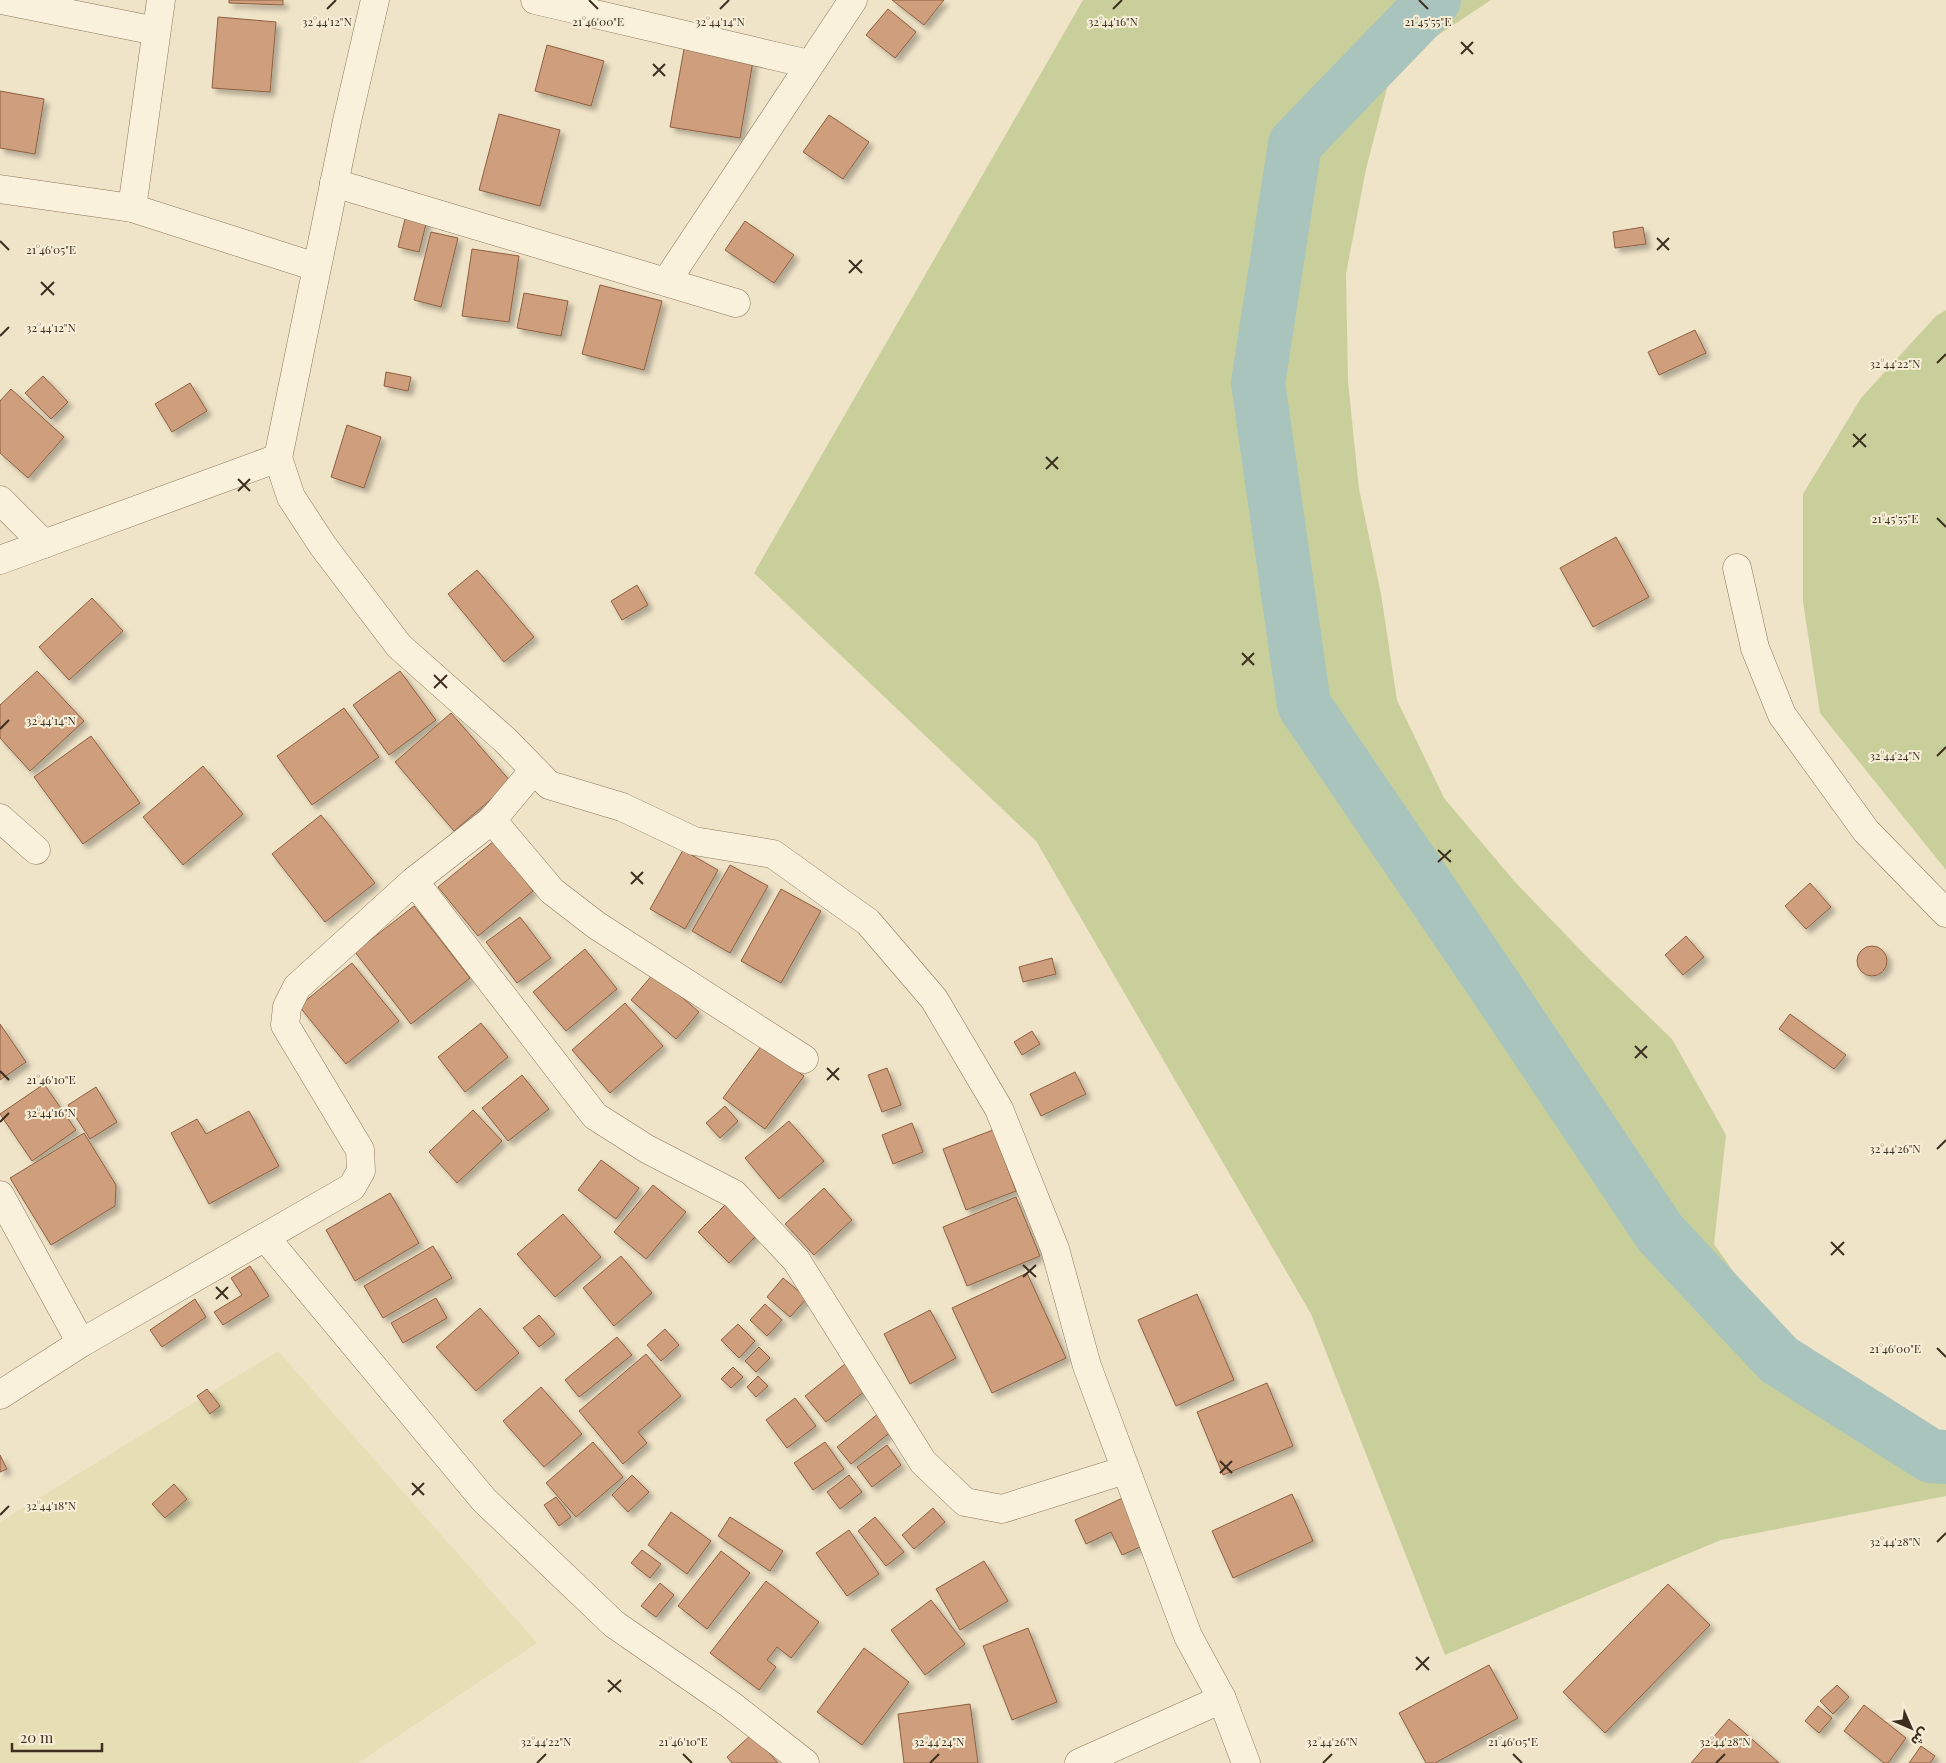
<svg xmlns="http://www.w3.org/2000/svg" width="1946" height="1763" viewBox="0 0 1946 1763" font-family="'Playfair Display','Noto Sans Arabic',serif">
  <defs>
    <filter id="shadow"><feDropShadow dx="4.5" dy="4.5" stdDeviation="2.5" flood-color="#0004"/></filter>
  </defs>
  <rect width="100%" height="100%" fill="#f0e4c8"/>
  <!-- farmland -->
  <path fill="#e6deb5" d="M 278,1351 L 537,1643 L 358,1763 L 0,1763 L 0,1522 Z"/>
  <!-- green -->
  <g fill="#c9cf9b">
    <path d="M 1083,0 L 1491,0 L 1393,65 L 1366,169 L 1346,274 L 1348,381 L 1359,489 L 1381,594 L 1397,700 L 1444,798 L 1515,882 L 1591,961 L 1672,1039 L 1726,1135 L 1714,1244 L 1776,1332 L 1860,1397 L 1946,1439 L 1946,1496 L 1721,1540 L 1445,1655 L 1311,1314 L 1036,841 L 754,573 Z"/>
    <path d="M 1946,310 L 1946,870 L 1820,713 L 1803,602 L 1803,494 L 1861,398 L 1936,316 Z"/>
  </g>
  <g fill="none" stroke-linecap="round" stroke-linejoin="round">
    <!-- river -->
    <path stroke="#a9c4bc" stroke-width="54" d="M 1434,0 L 1295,144 L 1258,383 L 1304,705 L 1503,998 L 1660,1233 L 1779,1360 L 1931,1456 L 1946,1457"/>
  </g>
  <!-- building -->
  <g fill="#cf9f7d" stroke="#8d5f41" filter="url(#shadow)">
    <path d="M 229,0 L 283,0 L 283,5 L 229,3 Z"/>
    <path d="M 892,0 L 944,0 L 924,25 Z"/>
    <path d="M 888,9 L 916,32 L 895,58 L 866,35 Z"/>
    <path d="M 218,17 L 276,22 L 270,92 L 212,88 Z"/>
    <path d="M 547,45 L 604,61 L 591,106 L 535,91 Z"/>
    <path d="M 684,49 L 753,61 L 740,138 L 670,127 Z"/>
    <path d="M 0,91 L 44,99 L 35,154 L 0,148 Z"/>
    <path d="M 499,114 L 560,130 L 540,206 L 479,190 Z"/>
    <path d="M 829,115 L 869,142 L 843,179 L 803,152 Z"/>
    <path d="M 406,215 L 427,220 L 419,252 L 398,247 Z"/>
    <path d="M 745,221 L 794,255 L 774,283 L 725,250 Z"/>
    <path d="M 1643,227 L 1646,244 L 1615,248 L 1613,232 Z"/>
    <path d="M 431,232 L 458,238 L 441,307 L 414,300 Z"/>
    <path d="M 472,249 L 519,256 L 509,322 L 462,316 Z"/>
    <path d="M 600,285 L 662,301 L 644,370 L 582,354 Z"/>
    <path d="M 524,293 L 568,301 L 561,336 L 517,328 Z"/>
    <path d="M 1695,330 L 1706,353 L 1659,375 L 1648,352 Z"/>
    <path d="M 386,372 L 411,377 L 408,391 L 384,386 Z"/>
    <path d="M 43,376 L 68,402 L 51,419 L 25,393 Z"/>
    <path d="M 190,383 L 207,411 L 172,432 L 155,404 Z"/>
    <path d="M 11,389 L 64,437 L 28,478 L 0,453 L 0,401 Z"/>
    <path d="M 347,425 L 381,437 L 364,488 L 331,477 Z"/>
    <path d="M 1616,537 L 1649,597 L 1593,627 L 1560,568 Z"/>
    <path d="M 477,570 L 534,637 L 504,662 L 448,594 Z"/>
    <path d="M 637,585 L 648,605 L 622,620 L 611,601 Z"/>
    <path d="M 92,598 L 123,631 L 69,680 L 39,647 Z"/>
    <path d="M 37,671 L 84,721 L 30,771 L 0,738 L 0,705 Z"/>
    <path d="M 400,671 L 436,720 L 389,755 L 353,705 Z"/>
    <path d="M 344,708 L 379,757 L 312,805 L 277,756 Z"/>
    <path d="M 451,713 L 511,782 L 454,831 L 395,762 Z"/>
    <path d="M 91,736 L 140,803 L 83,844 L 34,777 Z"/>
    <path d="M 203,766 L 243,814 L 183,865 L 143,817 Z"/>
    <path d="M 321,815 L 375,883 L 325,922 L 272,854 Z"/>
    <path d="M 494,841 L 533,891 L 478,936 L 438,887 Z"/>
    <path d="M 683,850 L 718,870 L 685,929 L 650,909 Z"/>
    <path d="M 730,865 L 768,886 L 730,953 L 692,931 Z"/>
    <path d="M 1810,883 L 1831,907 L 1806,929 L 1785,906 Z"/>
    <path d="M 781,889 L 821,911 L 781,983 L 741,961 Z"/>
    <path d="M 414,906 L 470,978 L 411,1024 L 355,952 Z"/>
    <path d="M 520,917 L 551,958 L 517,983 L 486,942 Z"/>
    <path d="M 1686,936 L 1704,957 L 1683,975 L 1665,955 Z"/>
    <circle cx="1872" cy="961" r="15"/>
    <path d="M 585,949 L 617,989 L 566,1031 L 533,992 Z"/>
    <path d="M 1052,958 L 1056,974 L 1023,982 L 1019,967 Z"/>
    <path d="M 352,963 L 399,1021 L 346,1064 L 299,1006 Z"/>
    <path d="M 654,973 L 699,1012 L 676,1039 L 631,1000 Z"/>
    <path d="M 625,1003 L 663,1046 L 610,1093 L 572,1050 Z"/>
    <path d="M 1790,1014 L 1846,1055 L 1834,1069 L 1779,1029 Z"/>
    <path d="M 481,1023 L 508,1057 L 465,1092 L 438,1057 Z"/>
    <path d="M 0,1024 L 26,1062 L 0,1080 Z"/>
    <path d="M 1032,1031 L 1040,1044 L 1022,1055 L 1014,1042 Z"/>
    <path d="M 762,1045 L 804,1076 L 765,1129 L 723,1098 Z"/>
    <path d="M 887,1068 L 901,1105 L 882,1112 L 868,1075 Z"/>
    <path d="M 1075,1072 L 1086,1094 L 1041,1116 L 1030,1094 Z"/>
    <path d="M 522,1075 L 549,1109 L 508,1141 L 482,1108 Z"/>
    <path d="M 44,1084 L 76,1130 L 32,1161 L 0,1114 Z"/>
    <path d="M 96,1087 L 117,1122 L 90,1139 L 68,1105 Z"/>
    <path d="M 725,1106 L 738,1121 L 720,1138 L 706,1123 Z"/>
    <path d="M 473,1110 L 502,1141 L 457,1183 L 429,1152 Z"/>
    <path d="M 249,1111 L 279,1166 L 209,1204 L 171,1133 L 197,1119 L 206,1134 Z"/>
    <path d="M 789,1121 L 824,1161 L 779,1199 L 745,1158 Z"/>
    <path d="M 912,1123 L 923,1152 L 893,1164 L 882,1135 Z"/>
    <path d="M 993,1130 L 1016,1191 L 966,1210 L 943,1149 Z"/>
    <path d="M 84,1133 L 116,1185 L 115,1206 L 51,1245 L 10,1178 Z"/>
    <path d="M 601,1160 L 639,1188 L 616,1219 L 578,1190 Z"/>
    <path d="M 653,1185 L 686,1212 L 646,1259 L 614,1232 Z"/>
    <path d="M 824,1188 L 852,1220 L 814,1255 L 785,1224 Z"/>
    <path d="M 390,1193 L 419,1243 L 355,1281 L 326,1230 Z"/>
    <path d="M 1016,1197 L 1040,1256 L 967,1286 L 943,1227 Z"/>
    <path d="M 728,1202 L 759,1233 L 729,1263 L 698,1232 Z"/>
    <path d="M 563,1214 L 601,1257 L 555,1297 L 517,1254 Z"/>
    <path d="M 433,1246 L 452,1278 L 383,1318 L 364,1286 Z"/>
    <path d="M 621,1256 L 652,1293 L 614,1326 L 583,1288 Z"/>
    <path d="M 250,1266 L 269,1296 L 223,1325 L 214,1312 L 242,1295 L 231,1278 Z"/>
    <path d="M 1027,1273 L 1066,1358 L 992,1393 L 952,1308 Z"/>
    <path d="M 783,1278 L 807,1298 L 790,1317 L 767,1297 Z"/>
    <path d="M 1197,1294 L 1234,1380 L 1176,1406 L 1138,1320 Z"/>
    <path d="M 436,1298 L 447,1318 L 403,1343 L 391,1323 Z"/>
    <path d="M 195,1299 L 206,1317 L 162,1347 L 150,1330 Z"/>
    <path d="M 765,1304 L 782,1320 L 767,1336 L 750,1320 Z"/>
    <path d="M 480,1308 L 519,1353 L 476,1391 L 436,1347 Z"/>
    <path d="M 930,1310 L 956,1358 L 910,1384 L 884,1334 Z"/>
    <path d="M 539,1315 L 555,1334 L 539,1347 L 523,1328 Z"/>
    <path d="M 738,1324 L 755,1341 L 739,1358 L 721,1340 Z"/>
    <path d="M 665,1329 L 679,1345 L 661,1361 L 647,1345 Z"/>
    <path d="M 617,1337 L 632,1355 L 579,1397 L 565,1380 Z"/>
    <path d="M 759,1347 L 770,1358 L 756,1372 L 745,1361 Z"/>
    <path d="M 646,1354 L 681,1396 L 638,1432 L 647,1443 L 623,1464 L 579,1411 Z"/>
    <path d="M 845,1364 L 865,1391 L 826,1422 L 805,1396 Z"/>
    <path d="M 733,1367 L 743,1377 L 731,1388 L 721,1379 Z"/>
    <path d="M 758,1376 L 768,1386 L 756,1397 L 747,1387 Z"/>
    <path d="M 1267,1383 L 1293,1446 L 1223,1475 L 1197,1412 Z"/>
    <path d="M 541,1387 L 582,1434 L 544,1467 L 503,1421 Z"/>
    <path d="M 207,1389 L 220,1406 L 210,1414 L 197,1396 Z"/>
    <path d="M 795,1398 L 816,1426 L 787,1448 L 766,1420 Z"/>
    <path d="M 884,1409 L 898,1426 L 851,1464 L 837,1447 Z"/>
    <path d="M 593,1442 L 623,1477 L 576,1517 L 546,1483 Z"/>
    <path d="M 825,1442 L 844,1469 L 813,1490 L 794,1463 Z"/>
    <path d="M 887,1445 L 901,1465 L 872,1487 L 857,1467 Z"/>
    <path d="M 0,1455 L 7,1469 L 0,1472 Z"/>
    <path d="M 632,1475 L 649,1492 L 628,1512 L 612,1495 Z"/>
    <path d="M 849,1475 L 862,1492 L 840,1509 L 827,1492 Z"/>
    <path d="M 174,1484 L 187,1499 L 165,1518 L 152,1504 Z"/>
    <path d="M 1292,1494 L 1313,1541 L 1233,1578 L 1212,1531 Z"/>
    <path d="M 1127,1496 L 1149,1543 L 1122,1555 L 1111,1532 L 1086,1544 L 1075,1520 Z"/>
    <path d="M 556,1497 L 571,1517 L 559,1526 L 544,1505 Z"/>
    <path d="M 933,1508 L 945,1522 L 914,1549 L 902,1535 Z"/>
    <path d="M 671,1512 L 711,1541 L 687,1574 L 648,1545 Z"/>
    <path d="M 730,1517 L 783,1551 L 770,1571 L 718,1536 Z"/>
    <path d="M 875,1517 L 904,1552 L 886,1566 L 858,1531 Z"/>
    <path d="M 849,1530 L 879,1574 L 847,1596 L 816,1553 Z"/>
    <path d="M 642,1550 L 661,1564 L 650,1578 L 631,1563 Z"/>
    <path d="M 721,1551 L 750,1573 L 707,1629 L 678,1606 Z"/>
    <path d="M 984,1561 L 1008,1601 L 960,1630 L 936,1589 Z"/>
    <path d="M 766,1581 L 819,1622 L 791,1658 L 777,1647 L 767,1660 L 776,1667 L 759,1690 L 710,1653 Z"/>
    <path d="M 660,1583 L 674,1595 L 656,1617 L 641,1606 Z"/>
    <path d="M 1668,1584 L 1710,1625 L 1605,1733 L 1563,1692 Z"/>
    <path d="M 931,1600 L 965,1644 L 925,1675 L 891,1630 Z"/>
    <path d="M 1028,1628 L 1057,1702 L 1012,1720 L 983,1646 Z"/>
    <path d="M 864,1648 L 909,1682 L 862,1745 L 817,1712 Z"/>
    <path d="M 1489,1665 L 1518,1718 L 1435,1763 L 1426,1763 L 1399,1713 Z"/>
    <path d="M 1837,1685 L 1849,1697 L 1833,1714 L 1820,1701 Z"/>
    <path d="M 970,1704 L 978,1763 L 904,1763 L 898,1714 Z"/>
    <path d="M 1864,1705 L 1906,1738 L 1888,1763 L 1884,1763 L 1844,1731 Z"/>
    <path d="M 1818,1706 L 1832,1718 L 1819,1733 L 1805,1721 Z"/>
    <path d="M 1729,1719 L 1779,1763 L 1691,1763 Z"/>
    <path d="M 752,1734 L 778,1763 L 732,1763 L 727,1757 Z"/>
    <path d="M 1921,1746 L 1935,1756 L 1930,1763 L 1909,1763 Z"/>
  </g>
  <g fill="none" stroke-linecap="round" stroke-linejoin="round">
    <!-- minor casing -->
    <g stroke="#8d765c" stroke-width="29">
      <g id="minor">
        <path d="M 2,0 L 156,31"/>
        <path d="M 375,0 L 347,121 L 278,458 L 291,497 L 323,546 L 399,646 L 505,740 L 549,785 L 622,807 L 694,841 L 773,854 L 868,922 L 934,999 L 999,1109 L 1055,1249 L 1087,1366 L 1188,1636 L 1222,1699 L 1246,1763"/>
        <path d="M 535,0 L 809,64"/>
        <path d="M 334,183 L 736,303"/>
        <path d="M 0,189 L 132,208 L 316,267"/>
        <path d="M 132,208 L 161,0"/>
        <path d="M 666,282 L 853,0"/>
        <path d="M 0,500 L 44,544"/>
        <path d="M 0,560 L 278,458"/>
        <path d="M 1737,568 L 1755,648 L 1782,715 L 1866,831 L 1946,913"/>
        <path d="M 0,818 L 36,850"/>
        <path d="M 492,820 L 552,891 L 596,925 L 804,1059"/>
        <path d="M 414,881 L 595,1116 L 647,1149 L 734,1194 L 796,1260 L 923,1462 L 965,1502 L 1002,1509 L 1125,1470"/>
        <path d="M 0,1195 L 81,1343"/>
        <path d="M 265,1237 L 484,1500 L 614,1624 L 731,1705 L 805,1763"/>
        <path d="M 0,1395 L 81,1343 L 352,1187 L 361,1171 L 360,1150 L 285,1025 L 287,1007 L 297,987 L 414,881 L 492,820 L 534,770"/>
        <path d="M 1079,1763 L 1222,1699"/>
      </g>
    </g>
    <!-- minor -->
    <use href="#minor" stroke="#faf1dc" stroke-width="28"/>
  </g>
  <!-- ticks -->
  <path fill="none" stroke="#3d2e20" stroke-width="2" d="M 589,0 L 598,9M 1419,0 L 1428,9M 327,9 L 336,0M 720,9 L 729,0M 1113,9 L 1122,0M 1461,42 L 1473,54M 1461,54 L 1473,42M 653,64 L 665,76M 653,76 L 665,64M 1657,238 L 1669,250M 0,241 L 9,250M 1657,250 L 1669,238M 849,260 L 862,273M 849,273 L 862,260M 41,282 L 54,295M 41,295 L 54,282M 0,336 L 9,327M 1937,363 L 1946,354M 1853,434 L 1866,447M 1853,447 L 1866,434M 1046,457 L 1058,469M 1046,469 L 1058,457M 238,479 L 250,491M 238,491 L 250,479M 1937,518 L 1946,527M 1242,653 L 1254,665M 1242,665 L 1254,653M 434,675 L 447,688M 434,688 L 447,675M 0,729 L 9,720M 1937,756 L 1946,747M 1438,850 L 1451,862M 1438,862 L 1451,850M 631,872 L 643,884M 631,884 L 643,872M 1635,1046 L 1647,1058M 1635,1058 L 1647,1046M 827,1068 L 839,1080M 0,1071 L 9,1080M 827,1080 L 839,1068M 0,1122 L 9,1113M 1937,1149 L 1946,1140M 1831,1242 L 1844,1255M 1831,1255 L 1844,1242M 1023,1265 L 1036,1277M 1023,1277 L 1036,1265M 216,1287 L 228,1299M 216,1299 L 228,1287M 1937,1348 L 1946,1357M 1220,1461 L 1232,1473M 1220,1473 L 1232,1461M 412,1483 L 424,1495M 412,1495 L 424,1483M 0,1515 L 9,1506M 1937,1542 L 1946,1533M 1416,1657 L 1429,1670M 1416,1670 L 1429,1657M 608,1680 L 621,1692M 608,1692 L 621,1680M 683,1754 L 692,1763M 1513,1754 L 1522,1763M 537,1763 L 546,1754M 930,1763 L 939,1754M 1323,1763 L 1332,1754M 1716,1763 L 1725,1754"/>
  <g font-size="12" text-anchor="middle" fill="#3d2e20" stroke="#f7eed8" stroke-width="4" stroke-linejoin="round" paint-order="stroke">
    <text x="327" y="26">32°44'12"N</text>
    <text x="598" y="26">21°46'00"E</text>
    <text x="720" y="26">32°44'14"N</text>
    <text x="1113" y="26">32°44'16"N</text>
    <text x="1428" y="26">21°45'55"E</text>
    <text x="51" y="254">21°46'05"E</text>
    <text x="51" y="332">32°44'12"N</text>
    <text x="1895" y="368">32°44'22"N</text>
    <text x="1895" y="523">21°45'55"E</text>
    <text x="51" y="725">32°44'14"N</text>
    <text x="1895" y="760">32°44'24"N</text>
    <text x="51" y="1084">21°46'10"E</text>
    <text x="51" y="1117">32°44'16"N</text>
    <text x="1895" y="1153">32°44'26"N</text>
    <text x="1895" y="1353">21°46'00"E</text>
    <text x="51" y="1510">32°44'18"N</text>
    <text x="1895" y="1546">32°44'28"N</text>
    <text x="546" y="1746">32°44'22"N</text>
    <text x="683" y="1746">21°46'10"E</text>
    <text x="939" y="1746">32°44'24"N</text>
    <text x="1332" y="1746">32°44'26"N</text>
    <text x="1513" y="1746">21°46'05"E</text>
    <text x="1725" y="1746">32°44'28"N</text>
  </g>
  <!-- north arrow -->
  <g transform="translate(1911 1728) rotate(135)" stroke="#f7eed8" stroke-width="4" paint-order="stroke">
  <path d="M0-4L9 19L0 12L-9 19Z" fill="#3d2e20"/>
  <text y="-8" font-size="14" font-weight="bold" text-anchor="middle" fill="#3d2e20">ش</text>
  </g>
  <!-- scale -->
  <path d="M12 1743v8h90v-8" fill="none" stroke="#3d2e20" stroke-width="2.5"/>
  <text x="20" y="1743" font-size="15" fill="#3d2e20" stroke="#f7eed8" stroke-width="4" paint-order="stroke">20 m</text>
</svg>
